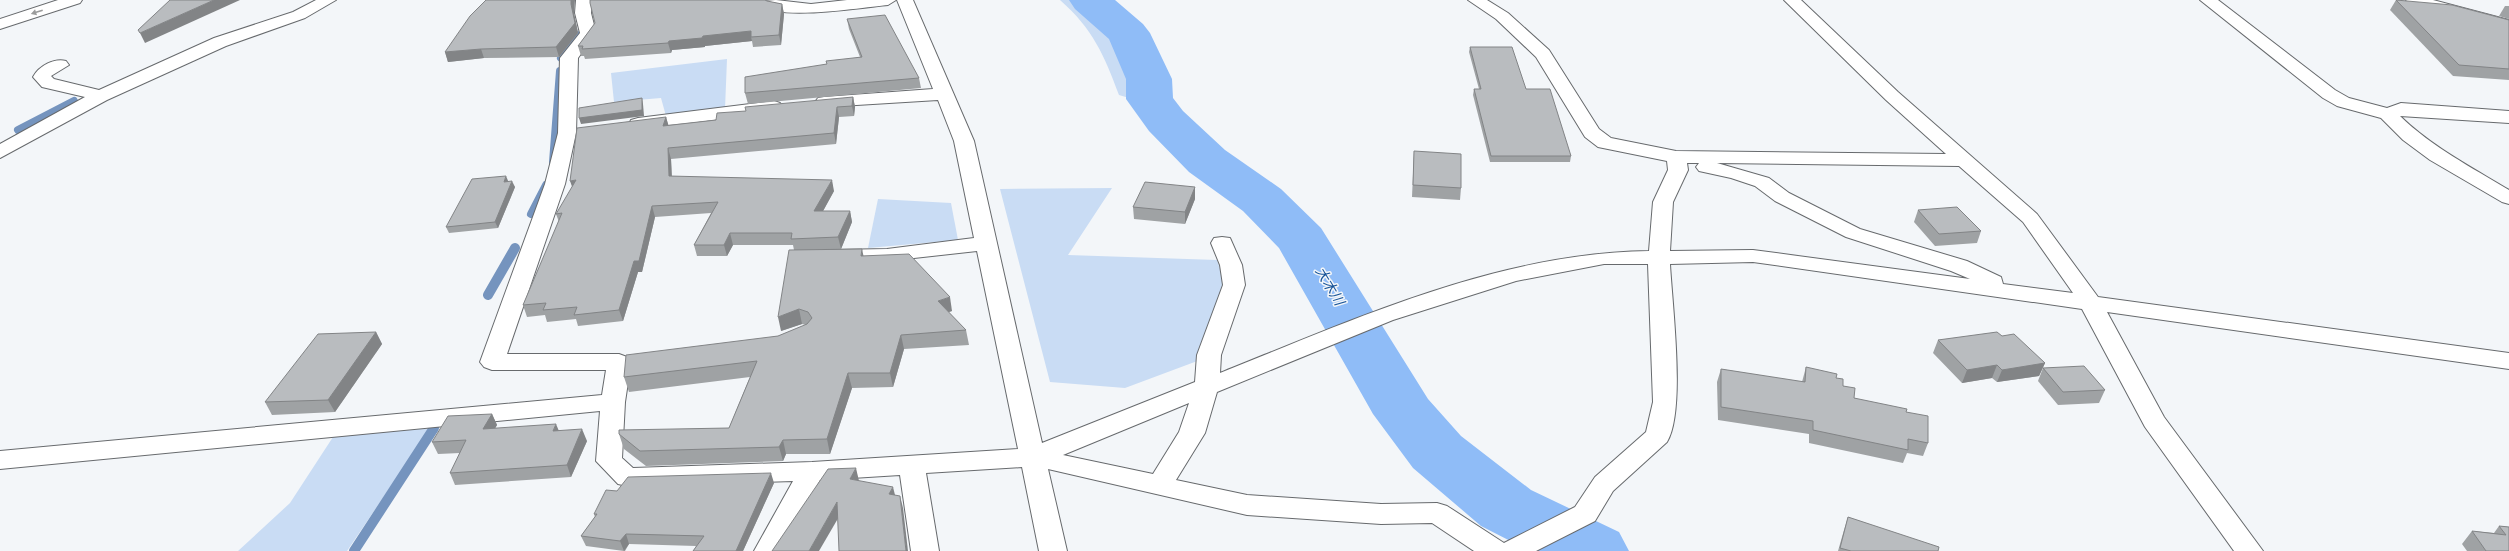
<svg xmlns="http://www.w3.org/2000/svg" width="2509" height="551" viewBox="0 0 2509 551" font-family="'Roboto Condensed','Noto Sans JP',sans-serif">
  <rect width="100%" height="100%" fill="#f3f6f9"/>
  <!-- green -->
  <g fill="#c9dcf4">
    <path d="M 1060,0 L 1079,0 L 1120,37 L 1139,77 L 1139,101 L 1119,95 C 1104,55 1093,29 1060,0 Z"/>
    <path d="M 727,59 L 725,109 L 666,116 L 661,98 L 614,102 L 611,73 Z"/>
    <path d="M 1112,188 L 1068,255 L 1217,260 L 1225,283 L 1200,360 L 1125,388 L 1050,382 L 1000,189 Z"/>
    <path d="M 878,199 L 951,203 L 958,240 L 868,248 Z"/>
    <path d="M 430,428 L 347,551 L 238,551 L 290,503 L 333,437 Z"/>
  </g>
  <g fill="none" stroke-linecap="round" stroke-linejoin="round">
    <!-- stream-far1 -->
    <g stroke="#7594be" stroke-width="8">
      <path d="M 561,58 L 577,35"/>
      <path d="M 18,130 L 74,101"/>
      <path d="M 553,162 L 560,71"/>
      <path d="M 531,214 L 546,185"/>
    </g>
    <!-- stream -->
    <g stroke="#7594be" stroke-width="10">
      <path d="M 488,295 L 515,248"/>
      <path d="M 354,551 L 434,428"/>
    </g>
    <!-- river -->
    <path fill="#8fbcf7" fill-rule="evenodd" d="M 1069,0 L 1115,0 L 1143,24 L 1150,33 L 1172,79 L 1173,98 L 1183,111 L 1225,150 L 1281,189 L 1321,228 L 1428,399 L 1461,436 L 1531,490 L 1619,532 L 1629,551 L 1530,551 L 1481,526 L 1413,468 L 1373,414 L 1279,248 L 1243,211 L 1189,172 L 1149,131 L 1126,99 L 1126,79 L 1109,39 L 1075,9 Z"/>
    <!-- minor casing -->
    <g stroke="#676a6d" stroke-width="2">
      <g id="minor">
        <path d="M 316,0 L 336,0 L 305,18 L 226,46 L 107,100 L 0,158 L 0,144 L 85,97 L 42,87 L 33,77 C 39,66 54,58 66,61 L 69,65 L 51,76 L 54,79 L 99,90 L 214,38 L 293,12 Z"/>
        <path d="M 576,0 L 592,0 L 591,13 L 596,33 L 578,58 L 576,133 L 565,184 L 507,354 L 619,354 L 627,357 L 631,362 L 625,402 L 622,458 L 633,468 L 812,462 L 1018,449 L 977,251 L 887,261 L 833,262 L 825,261 L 822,256 L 825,251 L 833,250 L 887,249 L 974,238 L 954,141 L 938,100 L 824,107 L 818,106 L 815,102 L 818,98 L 824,97 L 933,89 L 897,0 L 913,0 L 974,141 L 1042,443 L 1195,382 L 1197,355 L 1223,285 L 1220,265 L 1211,243 L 1214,238 L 1222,237 L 1230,238 L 1242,265 L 1245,285 L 1221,355 L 1220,373 C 1357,318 1499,253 1649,251 L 1653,202 L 1668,170 L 1667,161 L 1598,147 L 1585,137 L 1536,57 L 1496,19 L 1468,0 L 1487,0 L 1508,13 L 1549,50 L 1599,129 L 1611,138 L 1676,151 L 1946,154 L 1886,100 L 1784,0 L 1801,0 L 1898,92 L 2037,214 L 2098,297 L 2509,353 L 2509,369 L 2107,312 L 2164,417 L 2263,551 L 2234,551 L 2145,427 L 2082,309 L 1753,262 L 1670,264 C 1672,303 1686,411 1667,442 L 1613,491 L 1595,521 L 1536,551 L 1474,551 L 1432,523 L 1381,524 L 1247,515 L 1048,469 L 1067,551 L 1039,551 L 1022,467 L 926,473 L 939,551 L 911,551 L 900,475 L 820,480 L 782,551 L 754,551 L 793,481 L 627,486 L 618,484 L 596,461 L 600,411 L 0,469 L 0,451 L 602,395 L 606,370 L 492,370 L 484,367 L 480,362 L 545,184 L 558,133 L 560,58 L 580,33 L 575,13 ZM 1687,163 L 1699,163 L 1696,167 L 1699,171 L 1731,178 L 1755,186 L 1775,201 L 1846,237 L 1951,271 L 1970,279 L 1753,250 L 1670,251 L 1673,202 L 1688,170 ZM 1717,163 L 1959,166 L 2023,222 L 2073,293 L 2003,284 L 2001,277 L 1967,261 L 1860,229 L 1789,193 L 1769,178 ZM 1604,264 L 1648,264 L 1653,402 L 1646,432 L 1595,477 L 1575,507 L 1504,543 L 1447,506 L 1437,503 L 1381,504 L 1247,495 L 1176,480 L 1205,433 L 1217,392 L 1393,320 L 1516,281 ZM 1189,403 L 1179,432 L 1153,474 L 1063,455 Z"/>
        <path d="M 776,0 L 811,4 L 847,0 L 896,0 L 888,5 C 866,7 773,22 761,4 L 763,1 Z"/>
        <path d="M 2200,0 L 2218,0 L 2335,90 L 2349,98 L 2387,108 L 2401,103 L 2509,111 L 2509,123 L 2400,116 C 2432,147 2471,167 2509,190 L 2509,204 L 2502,202 L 2430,160 L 2403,140 L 2381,118 L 2337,106 L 2323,98 Z"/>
        <path d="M 2406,0 L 2433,0 L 2509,20 L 2509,30 L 2408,3 Z"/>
        <path d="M 774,101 L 780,103 L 783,107 L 780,111 L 638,130 L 631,128 L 629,124 L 631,120 L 638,118 Z"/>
      </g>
    </g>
    <!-- major casing -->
    <g stroke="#676a6d" stroke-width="2">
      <path id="major" d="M 58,0 L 82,0 L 80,3 L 0,29 L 0,19 Z"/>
    </g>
    <!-- minor -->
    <use href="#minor" fill="#fff" fill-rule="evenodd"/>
    <!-- major -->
    <use href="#major" fill="#fff" fill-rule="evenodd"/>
  </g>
  <!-- wall -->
  <g fill="#9fa2a4">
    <path d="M 2396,0 L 2509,20 L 2509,80 L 2453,76 L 2390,10 Z"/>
    <path d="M 767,1 L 782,4 L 784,14 L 781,45 L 753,47 L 752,41 L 705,46 L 705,47 L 672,50 L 671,53 L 585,59 L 584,56 L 581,56 L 578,46 L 595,23 Z"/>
    <path d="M 2505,6 L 2509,6 L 2509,19 L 2499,16 Z"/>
    <path d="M 574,13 L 578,33 L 559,57 L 484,58 L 448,62 L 445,52 Z"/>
    <path d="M 847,19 L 919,78 L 921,88 L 748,104 L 745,93 L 827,64 L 860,57 L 849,29 Z"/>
    <path d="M 1470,47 L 1526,89 L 1571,156 L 1570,162 L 1490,162 L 1473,95 L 1474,89 L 1479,89 L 1469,52 Z"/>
    <path d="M 853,97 L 855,107 L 854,116 L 839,117 L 836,144 L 671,159 L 672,176 L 834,191 L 823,211 L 850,211 L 852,222 L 841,249 L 811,250 L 864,256 L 952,311 L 948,312 L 966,330 L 969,345 L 904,349 L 893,387 L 852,388 L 830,454 L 786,454 L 783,461 L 646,466 L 624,449 L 619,434 L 729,428 L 750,377 L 629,392 L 624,377 L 778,336 L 806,325 L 802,324 L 781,331 L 794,250 L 793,245 L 733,245 L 727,256 L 697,256 L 694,245 L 711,213 L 655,217 L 642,272 L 638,272 L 623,321 L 578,326 L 576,319 L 547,322 L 545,315 L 527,317 L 523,305 L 559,222 L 556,214 L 666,117 L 668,125 L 716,120 L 746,111 Z"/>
    <path d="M 1414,151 L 1461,188 L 1460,200 L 1412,197 Z"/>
    <path d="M 508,181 L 515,187 L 498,228 L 449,233 L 446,227 Z"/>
    <path d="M 1195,187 L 1195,199 L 1185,224 L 1134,219 L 1133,207 Z"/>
    <path d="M 1918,210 L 1981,231 L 1977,243 L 1935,246 L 1914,222 Z"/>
    <path d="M 376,332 L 382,344 L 335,412 L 272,415 L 265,402 Z"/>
    <path d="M 2002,336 L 2045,363 L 2039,376 L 1997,382 L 1992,378 L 1962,383 L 1933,353 L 1938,340 Z"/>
    <path d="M 1806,367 L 1836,378 L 1854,398 L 1906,412 L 1928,443 L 1923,456 L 1907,453 L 1903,463 L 1809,443 L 1809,434 L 1718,420 L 1717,382 L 1721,369 L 1802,382 Z"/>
    <path d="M 2043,368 L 2105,390 L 2099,403 L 2058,405 L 2038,381 Z"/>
    <path d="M 492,414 L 497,425 L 495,428 L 558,430 L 587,441 L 571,477 L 455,485 L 450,473 L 460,453 L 438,454 L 432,442 Z"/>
    <path d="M 774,483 L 743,551 L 693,551 L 696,546 L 629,544 L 625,551 L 624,551 L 586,546 L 581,536 L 595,517 L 594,514 L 617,491 Z"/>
    <path d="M 1848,517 L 1938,551 L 1838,551 L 1844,530 Z"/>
    <path d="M 2499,526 L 2509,527 L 2509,551 L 2467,551 L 2462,544 L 2472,531 L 2494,533 Z"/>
  </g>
  <!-- shaded-wall -->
  <g fill="#828486">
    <path d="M 214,0 L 240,0 L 145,43 L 140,33 Z"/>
    <path d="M 571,0 L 575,0 L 574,13 L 578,33 L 559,57 L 556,47 L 571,4 Z"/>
    <path d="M 782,4 L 784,14 L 781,45 L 779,35 Z"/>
    <path d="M 751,31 L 751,37 L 752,41 L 705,46 L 705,47 L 672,50 L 671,53 L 668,43 L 669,41 L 703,36 Z"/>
    <path d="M 481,49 L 484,58 L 448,62 L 445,52 Z"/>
    <path d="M 853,97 L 855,107 L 854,116 L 852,106 Z"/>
    <path d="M 642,98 L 643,104 L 644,116 L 581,124 L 579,118 Z"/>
    <path d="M 837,107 L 839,117 L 836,144 L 834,133 Z"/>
    <path d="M 666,117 L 669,127 L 663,126 Z"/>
    <path d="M 668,148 L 671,159 L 672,187 L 669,176 Z"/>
    <path d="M 506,176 L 509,183 L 504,182 Z"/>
    <path d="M 576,180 L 574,192 L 570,181 Z"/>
    <path d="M 832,180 L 834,191 L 817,222 L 814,211 Z"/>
    <path d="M 512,181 L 515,187 L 498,228 L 495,222 Z"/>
    <path d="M 1195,187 L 1195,199 L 1185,224 L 1185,212 Z"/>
    <path d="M 652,206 L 655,217 L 642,272 L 638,272 L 623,321 L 619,310 L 634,261 Z"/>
    <path d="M 850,211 L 852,222 L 841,249 L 838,237 Z"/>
    <path d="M 730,233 L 733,245 L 727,256 L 724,245 Z"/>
    <path d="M 862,249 L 865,263 L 861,256 Z"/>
    <path d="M 950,297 L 952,311 L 940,315 L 938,301 Z"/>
    <path d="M 799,309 L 802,324 L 781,331 L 778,317 Z"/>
    <path d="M 376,332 L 382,344 L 335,412 L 328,400 Z"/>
    <path d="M 901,335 L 904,349 L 893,387 L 890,373 Z"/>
    <path d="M 2045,363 L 2039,376 L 1997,382 L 2002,370 Z"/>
    <path d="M 1997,365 L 1992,378 L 1962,383 L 1967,370 Z"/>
    <path d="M 848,373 L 852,388 L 830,454 L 827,439 Z"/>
    <path d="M 492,414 L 497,425 L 488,441 L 483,429 Z"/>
    <path d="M 556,424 L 561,436 L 553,431 Z"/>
    <path d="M 582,429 L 587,441 L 571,477 L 567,465 Z"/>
    <path d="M 783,440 L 786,454 L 783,461 L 779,447 Z"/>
    <path d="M 856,468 L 859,481 L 850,479 Z"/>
    <path d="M 771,473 L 774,483 L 743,551 L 736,551 Z"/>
    <path d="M 893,487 L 896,499 L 889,494 Z"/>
    <path d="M 900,496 L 903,508 L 908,551 L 906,551 Z"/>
    <path d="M 837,502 L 840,515 L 819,551 L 809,551 Z"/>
    <path d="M 626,534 L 629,544 L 624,551 L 620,541 Z"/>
  </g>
  <!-- building -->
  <g fill="#b9bcbf" stroke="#828486">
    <path d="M 170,0 L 214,0 L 140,33 L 138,30 Z"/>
    <path d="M 486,0 L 571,0 L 571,4 L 575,23 L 556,47 L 481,49 L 445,52 L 470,16 Z"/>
    <path d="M 590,0 L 765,0 L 767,1 L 782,4 L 779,35 L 751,37 L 751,31 L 703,36 L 702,38 L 669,41 L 668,43 L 582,49 L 583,46 L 578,46 L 595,23 L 590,3 Z"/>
    <path d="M 2396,0 L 2452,5 L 2509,20 L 2509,69 L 2459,65 Z"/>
    <path d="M 885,15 L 919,78 L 745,93 L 745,77 L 827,64 L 826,61 L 862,57 L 847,19 Z"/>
    <path d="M 1470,47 L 1512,47 L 1526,89 L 1550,89 L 1571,156 L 1491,156 L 1474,89 L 1481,89 Z"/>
    <path d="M 853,97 L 852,106 L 837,107 L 834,133 L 668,148 L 669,176 L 832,180 L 814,211 L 850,211 L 838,237 L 791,239 L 792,233 L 730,233 L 724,245 L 694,245 L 718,202 L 652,206 L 639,261 L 634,261 L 619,310 L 574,315 L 577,307 L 543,310 L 546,303 L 523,305 L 562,213 L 556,214 L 576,180 L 570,181 L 577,128 L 666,117 L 663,126 L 716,120 L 717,113 L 746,111 L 745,107 Z"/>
    <path d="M 642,98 L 642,110 L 579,118 L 579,108 Z"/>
    <path d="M 1414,151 L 1461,154 L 1461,188 L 1413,185 Z"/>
    <path d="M 506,176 L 504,182 L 512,181 L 495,222 L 446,227 L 472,179 Z"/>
    <path d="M 1145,182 L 1195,187 L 1185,212 L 1133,207 Z"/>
    <path d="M 1957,207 L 1981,231 L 1939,234 L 1918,210 Z"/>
    <path d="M 862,249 L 861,256 L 909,254 L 950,297 L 938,301 L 966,330 L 901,335 L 890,373 L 848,373 L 827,439 L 783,440 L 779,447 L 640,451 L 619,434 L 619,430 L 729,428 L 757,361 L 624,377 L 626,355 L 778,336 L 807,324 L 812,318 L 808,312 L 799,309 L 778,317 L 789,250 Z"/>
    <path d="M 376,332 L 328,400 L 265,402 L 318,334 Z"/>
    <path d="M 1997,332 L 2002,336 L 2014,334 L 2045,363 L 2002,370 L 1997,365 L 1967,370 L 1938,340 Z"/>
    <path d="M 2084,366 L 2105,390 L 2063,392 L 2043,368 Z"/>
    <path d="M 1806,367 L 1837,374 L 1836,378 L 1843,379 L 1843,386 L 1855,388 L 1854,398 L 1907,409 L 1906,412 L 1928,416 L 1928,443 L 1908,439 L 1908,450 L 1813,430 L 1813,421 L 1721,407 L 1721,369 L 1805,382 Z"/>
    <path d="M 492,414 L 483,429 L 556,424 L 553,431 L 582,429 L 567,465 L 450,473 L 466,440 L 432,442 L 448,416 Z"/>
    <path d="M 856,468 L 850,479 L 893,487 L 889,494 L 900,496 L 906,551 L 839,551 L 837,502 L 809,551 L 772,551 L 828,469 Z"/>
    <path d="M 771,473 L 736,551 L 693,551 L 704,536 L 626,534 L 620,541 L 581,536 L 597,514 L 594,514 L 606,490 L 617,491 L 628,477 Z"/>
    <path d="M 1848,517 L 1939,547 L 1938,551 L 1851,551 L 1840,548 Z"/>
    <path d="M 2499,526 L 2509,527 L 2509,551 L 2486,551 L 2472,531 L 2506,535 Z"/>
  </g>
  <!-- one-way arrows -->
  <defs><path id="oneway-solid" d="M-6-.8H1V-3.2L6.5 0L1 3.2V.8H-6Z"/></defs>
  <use fill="#9b9c9c" href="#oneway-solid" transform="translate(37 12) rotate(162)"/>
  <g text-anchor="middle" stroke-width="3" stroke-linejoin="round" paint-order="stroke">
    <!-- water labels -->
    <g font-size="14" font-style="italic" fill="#185498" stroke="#f3f6f9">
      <text transform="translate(1330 286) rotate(59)" y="5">大木川</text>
    </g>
  </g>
</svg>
